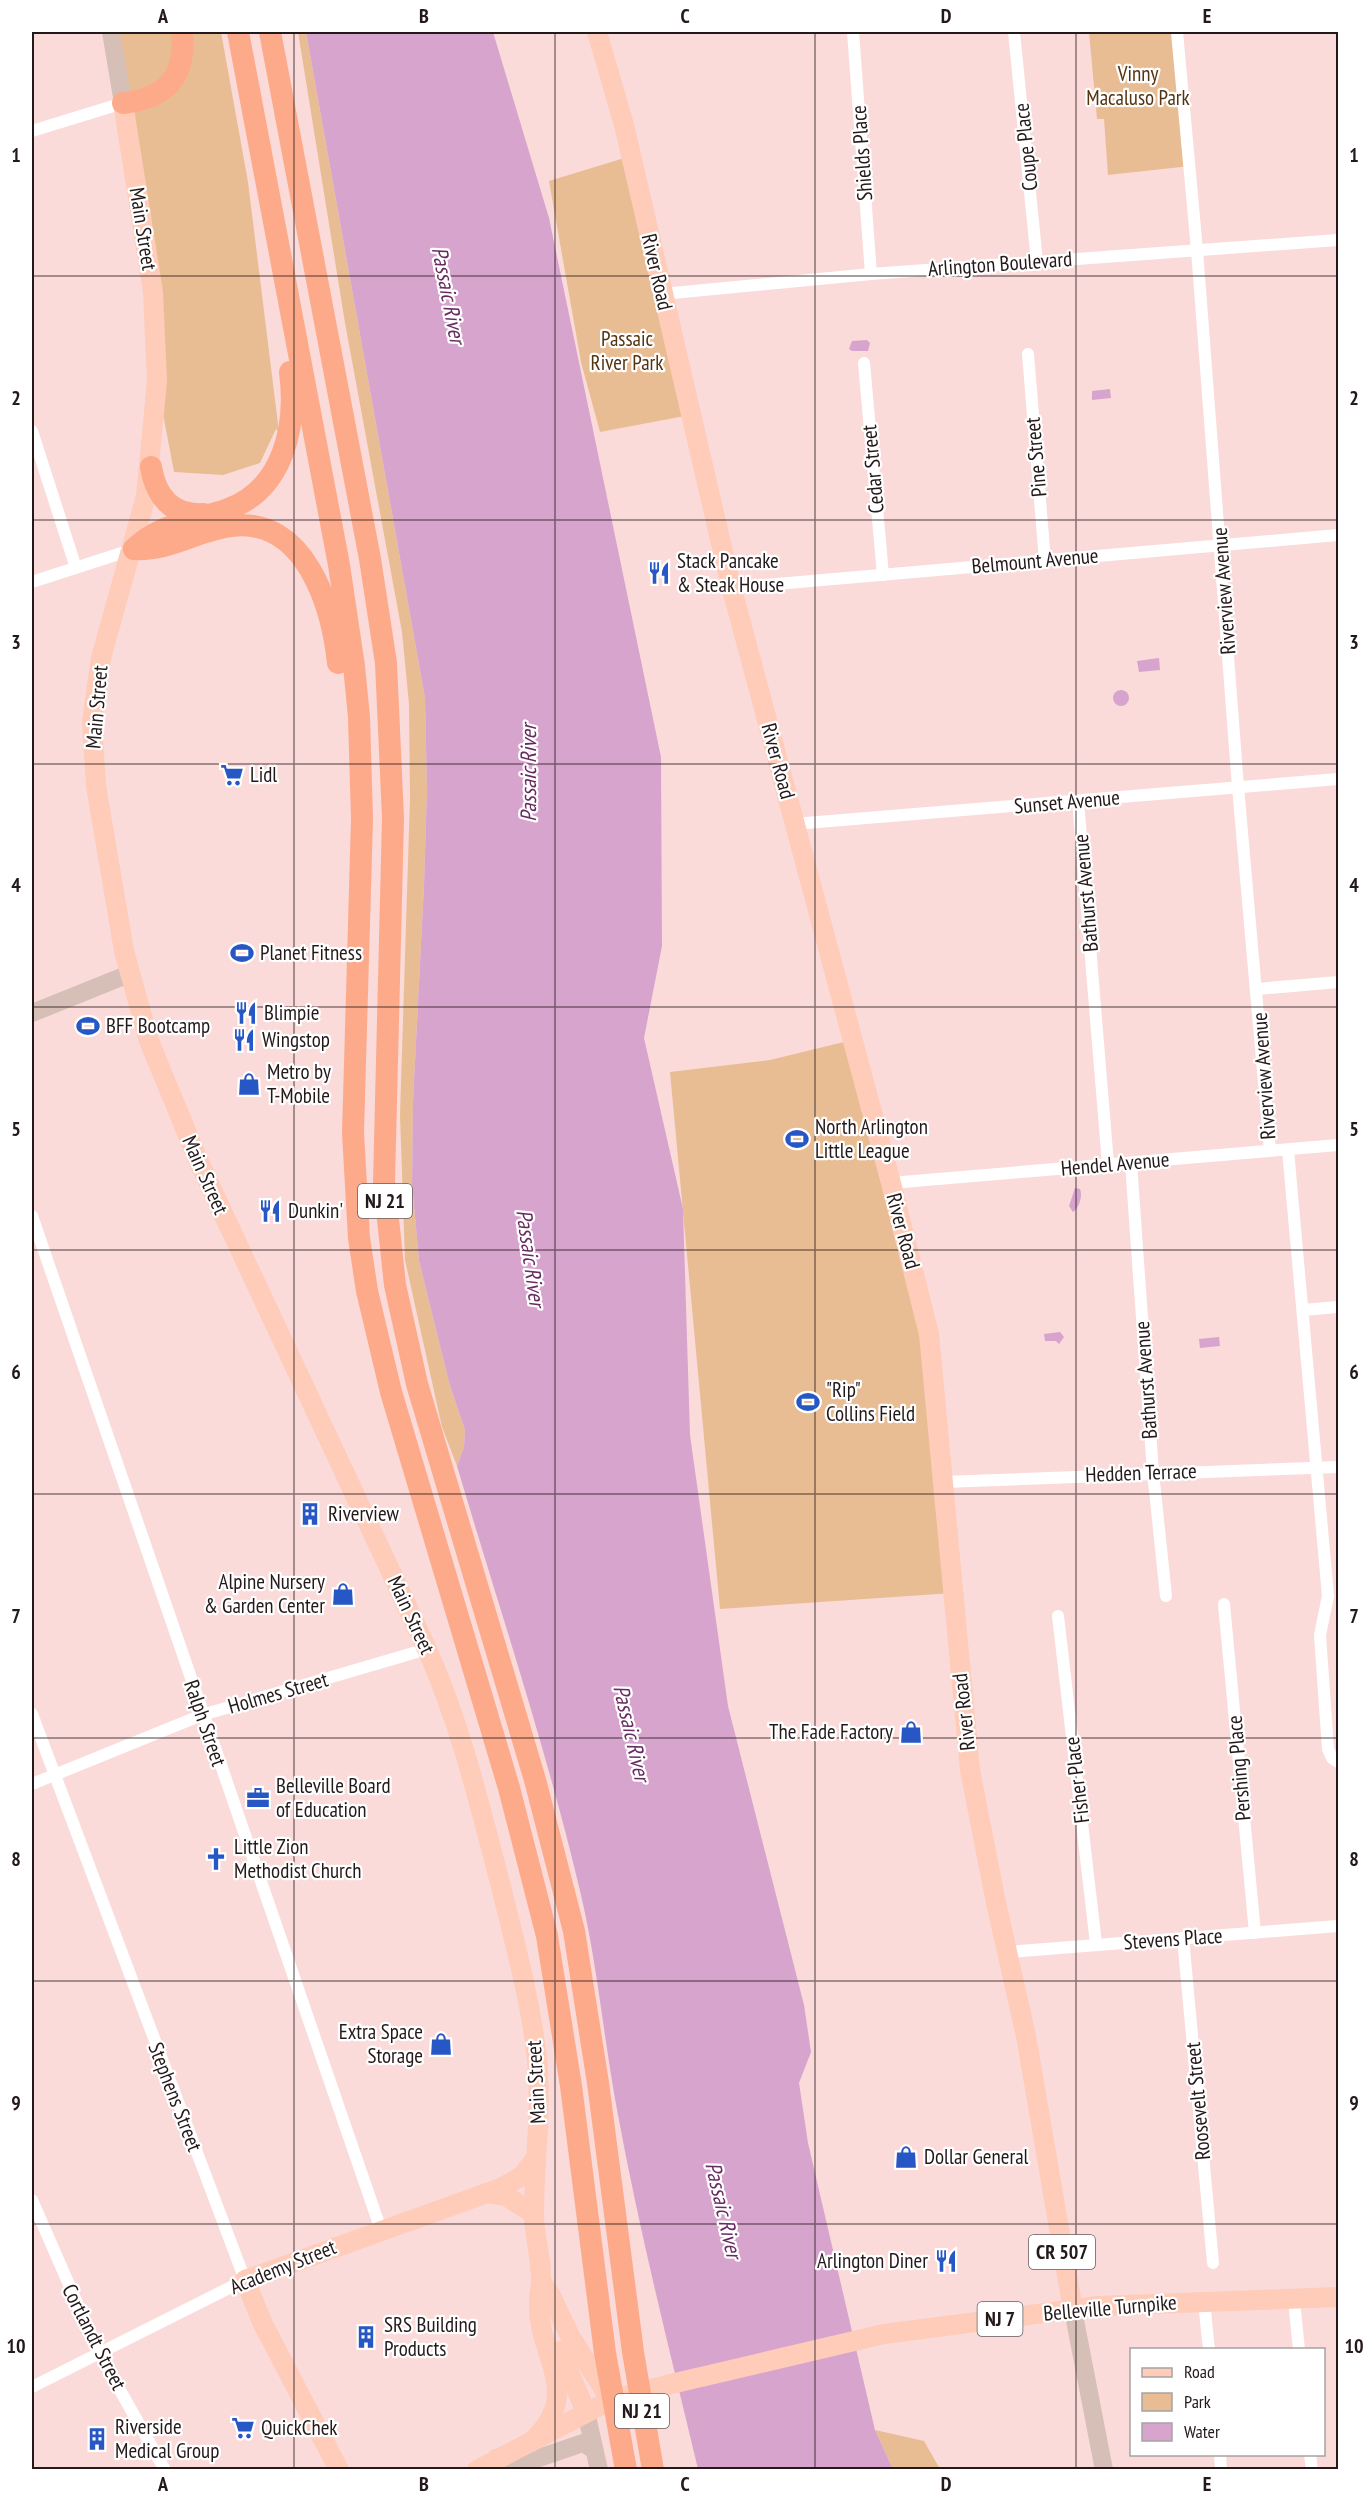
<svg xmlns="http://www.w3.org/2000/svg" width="1370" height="2501" viewBox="0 0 1370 2501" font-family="'PT Sans Narrow',sans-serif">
  <rect width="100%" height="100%" fill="#fadbda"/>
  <!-- green -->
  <g fill="#e9bd93">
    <path d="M 118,32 L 221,32 L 248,182 L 279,432 L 276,429 L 260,463 L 223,475 L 174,472 L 163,414 Z"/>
    <path d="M 298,32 L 306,32 L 425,698 L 427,790 L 424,885 L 413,1101 L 412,1183 L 419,1261 L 450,1386 L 465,1430 L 464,1447 L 457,1466 L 442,1427 L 405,1260 L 400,1115 L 410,798 L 409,704 L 402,632 L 345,323 Z"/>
    <path d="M 1089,32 L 1177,32 L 1190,166 L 1108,175 L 1104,119 L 1097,119 Z"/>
    <path d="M 631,156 L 690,415 L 600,432 L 581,362 L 549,181 Z"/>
    <path d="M 852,1040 L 917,1283 L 953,1593 L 720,1609 L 670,1072 L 770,1060 Z"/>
    <path d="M 875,2430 L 924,2441 L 940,2469 L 893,2469 Z"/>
  </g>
  <!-- water -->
  <g fill="#d7a4ce">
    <path d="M 306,32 L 493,32 L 549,218 L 661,757 L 662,946 L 644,1038 L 683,1209 L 690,1435 L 728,1706 L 804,2005 L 811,2052 L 799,2083 L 808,2143 L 875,2430 L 893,2469 L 698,2469 C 670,2352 640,2234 618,2115 C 604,2042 598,1968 581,1895 C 547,1750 499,1608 457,1466 L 464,1447 L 465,1430 L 450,1386 L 419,1261 L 412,1183 L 413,1101 L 424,885 L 427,790 L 425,698 Z"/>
    <path d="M 867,340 L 870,343 L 868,351 L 852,351 L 849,349 L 852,341 Z"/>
    <path d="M 1110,389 L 1111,398 L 1092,400 L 1092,391 Z"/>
    <path d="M 1159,658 L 1160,670 L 1139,672 L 1137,661 Z"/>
    <circle cx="1121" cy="698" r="8"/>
    <path d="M 1075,1188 L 1080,1189 C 1083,1196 1079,1208 1073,1212 L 1069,1206 Z"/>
    <path d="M 1060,1332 L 1064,1337 L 1059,1344 L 1056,1341 L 1045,1341 L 1044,1334 Z"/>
    <path d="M 1219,1337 L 1220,1346 L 1200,1348 L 1199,1339 Z"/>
  </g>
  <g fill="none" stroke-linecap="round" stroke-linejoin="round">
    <!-- street -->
    <g stroke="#fff" stroke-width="12">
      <path d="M 853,32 L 871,274"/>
      <path d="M 1014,32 L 1037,262"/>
      <path d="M 1177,32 L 1197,250 L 1238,787 L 1270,1151"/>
      <path d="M 32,131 L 123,103"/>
      <path d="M 662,294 L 871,274 L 1338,240"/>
      <path d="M 1028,354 L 1045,561"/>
      <path d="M 864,363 L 883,575"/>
      <path d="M 32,431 L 76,568"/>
      <path d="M 32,582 L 134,549"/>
      <path d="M 731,588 L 1338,535"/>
      <path d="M 1078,801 L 1108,1164"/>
      <path d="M 794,824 L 1338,779"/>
      <path d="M 1257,989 L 1338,982"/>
      <path d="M 1288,1150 L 1328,1596 L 1320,1635 L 1328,1749 L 1332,1758 L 1338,1762"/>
      <path d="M 1131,1163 L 1153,1472 L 1166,1596"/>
      <path d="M 891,1183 L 1338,1145"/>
      <path d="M 32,1216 L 381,2230"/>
      <path d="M 1303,1310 L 1338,1307"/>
      <path d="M 944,1482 L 1338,1467"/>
      <path d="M 1224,1604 L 1255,1933"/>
      <path d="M 1058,1616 L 1096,1944"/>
      <path d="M 32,1714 L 245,2280 L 32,2387"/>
      <path d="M 32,1784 L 202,1715 L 427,1649"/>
      <path d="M 1183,1938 L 1213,2263"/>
      <path d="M 1008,1952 L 1338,1926"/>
      <path d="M 32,2200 L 99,2353 L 165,2470"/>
      <path d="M 1294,2300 L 1299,2350"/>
      <path d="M 1204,2301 L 1209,2350"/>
      <path d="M 1220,2454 L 1221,2470"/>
      <path d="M 1310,2454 L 1312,2470"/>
    </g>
    <!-- secondary -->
    <g stroke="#d5bfb7" stroke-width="18">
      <path d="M 111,32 L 123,103"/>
      <path d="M 32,1013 L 129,974"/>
      <path d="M 1073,2310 L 1104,2470"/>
      <path d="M 586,2412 L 599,2470"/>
      <path d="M 497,2458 L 530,2461 L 583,2443 L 594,2450"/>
    </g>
    <!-- primary -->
    <g stroke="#feccb9" stroke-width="20">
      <path d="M 597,32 L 624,125 L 730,582 L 891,1183 L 929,1334 L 970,1770 L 996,1903 L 1026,2036 L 1073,2310"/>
      <path d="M 123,103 L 153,292 L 157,381 L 146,496 L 101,658 L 92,721 L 96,786 L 124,951 L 149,1041 L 199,1162 L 427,1649 C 461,1726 480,1806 501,1887 C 515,1944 531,2002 537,2060 C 542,2112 534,2163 534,2214 C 534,2237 542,2260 541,2282 C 541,2288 539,2294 539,2300 C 536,2357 586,2392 531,2442"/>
      <path d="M 487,2193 L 506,2196 L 534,2214"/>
      <path d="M 541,2281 L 551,2296 L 571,2338 L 611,2400"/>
      <path d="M 560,2351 L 586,2412"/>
      <path d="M 339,2470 L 262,2322 L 245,2280 L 501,2188 L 522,2176 L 536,2158"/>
      <path d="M 477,2470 L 611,2400 L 671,2384 L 884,2334 L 1098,2306 L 1338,2297"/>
    </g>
    <!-- highway -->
    <g stroke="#fdaa8b" stroke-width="22">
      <path d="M 238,32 L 339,565 L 354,666 L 359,717 L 362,819 L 353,1133 L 359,1238 L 367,1291 L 391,1392 L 509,1788 L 547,1936 L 571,2086 L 605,2353 L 626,2470"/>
      <path d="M 270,32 L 370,559 L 386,663 L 393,818 L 384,1182 L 395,1285 L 417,1384 L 535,1780 L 574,1931 L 598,2083 L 633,2352 L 653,2470"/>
      <path d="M 123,103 C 167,98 186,77 182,32"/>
      <path d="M 151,467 C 156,497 172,516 204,514"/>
      <path d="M 134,549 C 159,524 193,521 226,510 C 284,490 297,426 290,372"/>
      <path d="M 134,549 C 170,551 197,530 231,526 C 305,516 332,606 338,663"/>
    </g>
  </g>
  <!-- grid -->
  <path fill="none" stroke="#24191a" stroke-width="1.5" stroke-opacity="0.55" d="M 294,32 L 294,2470M 555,32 L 555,2470M 815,32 L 815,2470M 1076,32 L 1076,2470M 32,276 L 1338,276M 32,520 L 1338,520M 32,764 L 1338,764M 32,1007 L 1338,1007M 32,1250 L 1338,1250M 32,1494 L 1338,1494M 32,1738 L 1338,1738M 32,1981 L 1338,1981M 32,2224 L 1338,2224"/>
  <!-- icons -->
  <defs>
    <g id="restaurant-bare" transform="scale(1.8)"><path d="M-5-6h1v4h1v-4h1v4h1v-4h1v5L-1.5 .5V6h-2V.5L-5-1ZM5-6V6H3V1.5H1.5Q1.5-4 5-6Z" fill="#2657c5" stroke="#fff" stroke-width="2.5" paint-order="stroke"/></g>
    <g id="supermarket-bare" transform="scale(1.8)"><path d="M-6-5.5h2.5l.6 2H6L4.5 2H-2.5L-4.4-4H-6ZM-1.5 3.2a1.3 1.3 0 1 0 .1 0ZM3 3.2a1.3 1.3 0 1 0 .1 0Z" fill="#2657c5" stroke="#fff" stroke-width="2.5" paint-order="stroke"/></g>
    <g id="stadium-bare" transform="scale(1.8)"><path d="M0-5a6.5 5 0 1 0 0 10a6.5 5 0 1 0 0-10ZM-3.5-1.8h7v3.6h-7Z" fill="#2657c5" stroke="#fff" stroke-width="2.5" paint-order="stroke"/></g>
    <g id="shop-bare" transform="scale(1.8)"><path d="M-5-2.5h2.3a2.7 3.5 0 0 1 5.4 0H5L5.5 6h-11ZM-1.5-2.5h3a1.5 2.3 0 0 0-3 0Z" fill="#2657c5" stroke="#fff" stroke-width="2.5" paint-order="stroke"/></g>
    <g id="building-bare" transform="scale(1.8)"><path d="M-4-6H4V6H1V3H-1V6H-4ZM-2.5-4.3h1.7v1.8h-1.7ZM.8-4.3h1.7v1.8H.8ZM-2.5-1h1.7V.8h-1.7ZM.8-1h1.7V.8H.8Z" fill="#2657c5" stroke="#fff" stroke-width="2.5" paint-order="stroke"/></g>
    <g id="office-bare" transform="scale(1.8)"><path d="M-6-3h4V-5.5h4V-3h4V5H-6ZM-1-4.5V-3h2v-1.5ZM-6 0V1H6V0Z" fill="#2657c5" stroke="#fff" stroke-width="2.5" paint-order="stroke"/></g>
    <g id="church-bare" transform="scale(1.8)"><path d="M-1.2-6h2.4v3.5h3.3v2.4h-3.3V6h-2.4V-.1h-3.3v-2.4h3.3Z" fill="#2657c5" stroke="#fff" stroke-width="2.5" paint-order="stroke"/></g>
  </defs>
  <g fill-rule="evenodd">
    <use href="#restaurant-bare" x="659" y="573"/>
    <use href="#supermarket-bare" x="232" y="775"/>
    <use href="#stadium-bare" x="242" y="953"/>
    <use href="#restaurant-bare" x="246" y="1013"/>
    <use href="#stadium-bare" x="88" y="1026"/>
    <use href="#restaurant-bare" x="244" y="1040"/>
    <use href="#shop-bare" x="249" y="1084"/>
    <use href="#stadium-bare" x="797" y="1139"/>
    <use href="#restaurant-bare" x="270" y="1211"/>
    <use href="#stadium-bare" x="808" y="1402"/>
    <use href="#building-bare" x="310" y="1514"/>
    <use href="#shop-bare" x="343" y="1594"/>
    <use href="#shop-bare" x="911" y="1732"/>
    <use href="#office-bare" x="258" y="1798"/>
    <use href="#church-bare" x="216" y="1859"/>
    <use href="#shop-bare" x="441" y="2044"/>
    <use href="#shop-bare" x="906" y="2157"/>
    <use href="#restaurant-bare" x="946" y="2261"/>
    <use href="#building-bare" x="366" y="2337"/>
    <use href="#supermarket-bare" x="243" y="2428"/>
    <use href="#building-bare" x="97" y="2439"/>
  </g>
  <g text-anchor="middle" stroke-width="4.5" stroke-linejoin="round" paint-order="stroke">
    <!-- shield labels -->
    <g fill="#fff" stroke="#665e5f" stroke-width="1.5">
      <rect x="358" y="1184" width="54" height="34" rx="4.5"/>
      <rect x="1029" y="2235" width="66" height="34" rx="4.5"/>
      <rect x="977.5" y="2302" width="45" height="34" rx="4.5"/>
      <rect x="615" y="2394" width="54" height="34" rx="4.5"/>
    </g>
    <g font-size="20" font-weight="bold" fill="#24191a">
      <text x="385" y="1208">NJ 21</text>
      <text x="1062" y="2259">CR 507</text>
      <text x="1000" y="2326">NJ 7</text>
      <text x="642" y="2418">NJ 21</text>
    </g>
    <!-- park labels -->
    <g font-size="21" fill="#533310" stroke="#fff">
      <text x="1138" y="81">Vinny<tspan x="1138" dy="24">Macaluso Park</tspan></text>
      <text x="627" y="346">Passaic<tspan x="627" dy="24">River Park</tspan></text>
    </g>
    <!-- street labels -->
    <g font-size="21" fill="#24191a" stroke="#fff">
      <text transform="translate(1026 147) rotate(-96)" y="7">Coupe Place</text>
      <text transform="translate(862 153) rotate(-94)" y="7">Shields Place</text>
      <text transform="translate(143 229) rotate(81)" y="7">Main Street</text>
      <text transform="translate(1000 264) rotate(-4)" y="7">Arlington Boulevard</text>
      <text transform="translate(657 272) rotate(77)" y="7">River Road</text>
      <text transform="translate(1036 457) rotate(-95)" y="7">Pine Street</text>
      <text transform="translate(873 469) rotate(-95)" y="7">Cedar Street</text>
      <text transform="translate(1035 561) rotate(-5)" y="7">Belmount Avenue</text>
      <text transform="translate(1224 591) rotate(-94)" y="7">Riverview Avenue</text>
      <text transform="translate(97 707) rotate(-85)" y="7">Main Street</text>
      <text transform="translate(778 761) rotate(75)" y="7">River Road</text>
      <text transform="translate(1067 802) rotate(-5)" y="7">Sunset Avenue</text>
      <text transform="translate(1086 893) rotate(-95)" y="7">Bathurst Avenue</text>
      <text transform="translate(1264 1076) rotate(-94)" y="7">Riverview Avenue</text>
      <text transform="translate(1115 1164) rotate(-5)" y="7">Hendel Avenue</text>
      <text transform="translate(205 1175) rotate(66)" y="7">Main Street</text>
      <text transform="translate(903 1231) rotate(75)" y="7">River Road</text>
      <text transform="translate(1146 1380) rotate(-94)" y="7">Bathurst Avenue</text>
      <text transform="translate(1141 1473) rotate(-2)" y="7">Hedden Terrace</text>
      <text transform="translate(411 1615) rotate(65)" y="7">Main Street</text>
      <text transform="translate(278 1693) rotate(-16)" y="7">Holmes Street</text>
      <text transform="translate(964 1712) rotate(-96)" y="7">River Road</text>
      <text transform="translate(205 1723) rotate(71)" y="7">Ralph Street</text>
      <text transform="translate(1239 1768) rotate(-95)" y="7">Pershing Place</text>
      <text transform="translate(1077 1780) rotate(-97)" y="7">Fisher Place</text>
      <text transform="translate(1173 1939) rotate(-4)" y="7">Stevens Place</text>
      <text transform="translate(536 2082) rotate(-93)" y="7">Main Street</text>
      <text transform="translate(175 2097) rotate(69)" y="7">Stephens Street</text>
      <text transform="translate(1198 2101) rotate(-95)" y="7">Roosevelt Street</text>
      <text transform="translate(283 2267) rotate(-22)" y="7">Academy Street</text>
      <text transform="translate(1110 2308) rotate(-5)" y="7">Belleville Turnpike</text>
      <text transform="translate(94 2337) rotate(63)" y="7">Cortlandt Street</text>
    </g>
    <!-- poi labels -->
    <g font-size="21" fill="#24191a" stroke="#fff" text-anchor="start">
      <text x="677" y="568">Stack Pancake<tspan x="677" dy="24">&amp; Steak House</tspan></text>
      <text x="250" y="782">Lidl</text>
      <text x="260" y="960">Planet Fitness</text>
      <text x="264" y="1020">Blimpie</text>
      <text x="106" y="1033">BFF Bootcamp</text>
      <text x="262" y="1047">Wingstop</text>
      <text x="267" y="1079">Metro by<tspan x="267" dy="24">T-Mobile</tspan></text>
      <text x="815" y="1134">North Arlington<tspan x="815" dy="24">Little League</tspan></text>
      <text x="288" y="1218">Dunkin'</text>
      <text x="826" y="1397">"Rip"<tspan x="826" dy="24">Collins Field</tspan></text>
      <text x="328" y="1521">Riverview</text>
      <text x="325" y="1589" text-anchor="end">Alpine Nursery<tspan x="325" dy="24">&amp; Garden Center</tspan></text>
      <text x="893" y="1739" text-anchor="end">The Fade Factory</text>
      <text x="276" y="1793">Belleville Board<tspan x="276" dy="24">of Education</tspan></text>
      <text x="234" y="1854">Little Zion<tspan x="234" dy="24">Methodist Church</tspan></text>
      <text x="423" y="2039" text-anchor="end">Extra Space<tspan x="423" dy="24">Storage</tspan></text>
      <text x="924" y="2164">Dollar General</text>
      <text x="928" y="2268" text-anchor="end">Arlington Diner</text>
      <text x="384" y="2332">SRS Building<tspan x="384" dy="24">Products</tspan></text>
      <text x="115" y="2434">Riverside<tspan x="115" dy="24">Medical Group</tspan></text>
      <text x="261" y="2435">QuickChek</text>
    </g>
    <!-- water labels -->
    <g font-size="22" font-style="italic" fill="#672b5f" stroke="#fff">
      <text transform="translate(449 295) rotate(79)" y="8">Passaic River</text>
      <text transform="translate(528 773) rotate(-90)" y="8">Passaic River</text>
      <text transform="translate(531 1258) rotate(82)" y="8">Passaic River</text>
      <text transform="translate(632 1733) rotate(77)" y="8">Passaic River</text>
      <text transform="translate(724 2210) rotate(77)" y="8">Passaic River</text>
    </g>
  </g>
  <!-- border -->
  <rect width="1370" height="2501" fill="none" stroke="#ffffff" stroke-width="66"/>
  <!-- legend -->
  <rect x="1130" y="2348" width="195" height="108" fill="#ffffff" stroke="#a7a3a3" stroke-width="1.5"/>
  <rect x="1142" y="2368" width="30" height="9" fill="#feccb9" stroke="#a7a3a3" stroke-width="1.5"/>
  <text x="1184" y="2378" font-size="18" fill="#24191a">Road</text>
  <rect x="1142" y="2393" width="30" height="18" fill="#e9bd93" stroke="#a7a3a3" stroke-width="1.5"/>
  <text x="1184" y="2408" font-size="18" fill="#24191a">Park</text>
  <rect x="1142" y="2423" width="30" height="18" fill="#d7a4ce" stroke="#a7a3a3" stroke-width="1.5"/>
  <text x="1184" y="2438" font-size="18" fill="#24191a">Water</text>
  <rect x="33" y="33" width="1304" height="2435" fill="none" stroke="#24191a" stroke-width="2"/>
  <g font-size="20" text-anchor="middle" font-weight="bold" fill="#24191a">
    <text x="163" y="23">A</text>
    <text x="424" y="23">B</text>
    <text x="685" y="23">C</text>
    <text x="946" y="23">D</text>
    <text x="1207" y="23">E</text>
    <text x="16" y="162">1</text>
    <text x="1354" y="162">1</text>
    <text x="16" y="405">2</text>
    <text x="1354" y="405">2</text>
    <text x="16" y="649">3</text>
    <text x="1354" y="649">3</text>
    <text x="16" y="892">4</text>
    <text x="1354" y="892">4</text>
    <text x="16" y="1136">5</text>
    <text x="1354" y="1136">5</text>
    <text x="16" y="1379">6</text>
    <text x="1354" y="1379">6</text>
    <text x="16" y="1623">7</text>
    <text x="1354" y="1623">7</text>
    <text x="16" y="1866">8</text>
    <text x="1354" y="1866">8</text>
    <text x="16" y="2110">9</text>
    <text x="1354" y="2110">9</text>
    <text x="16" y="2353">10</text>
    <text x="1354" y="2353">10</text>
    <text x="163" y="2491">A</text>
    <text x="424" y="2491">B</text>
    <text x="685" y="2491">C</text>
    <text x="946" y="2491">D</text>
    <text x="1207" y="2491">E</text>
  </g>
</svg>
